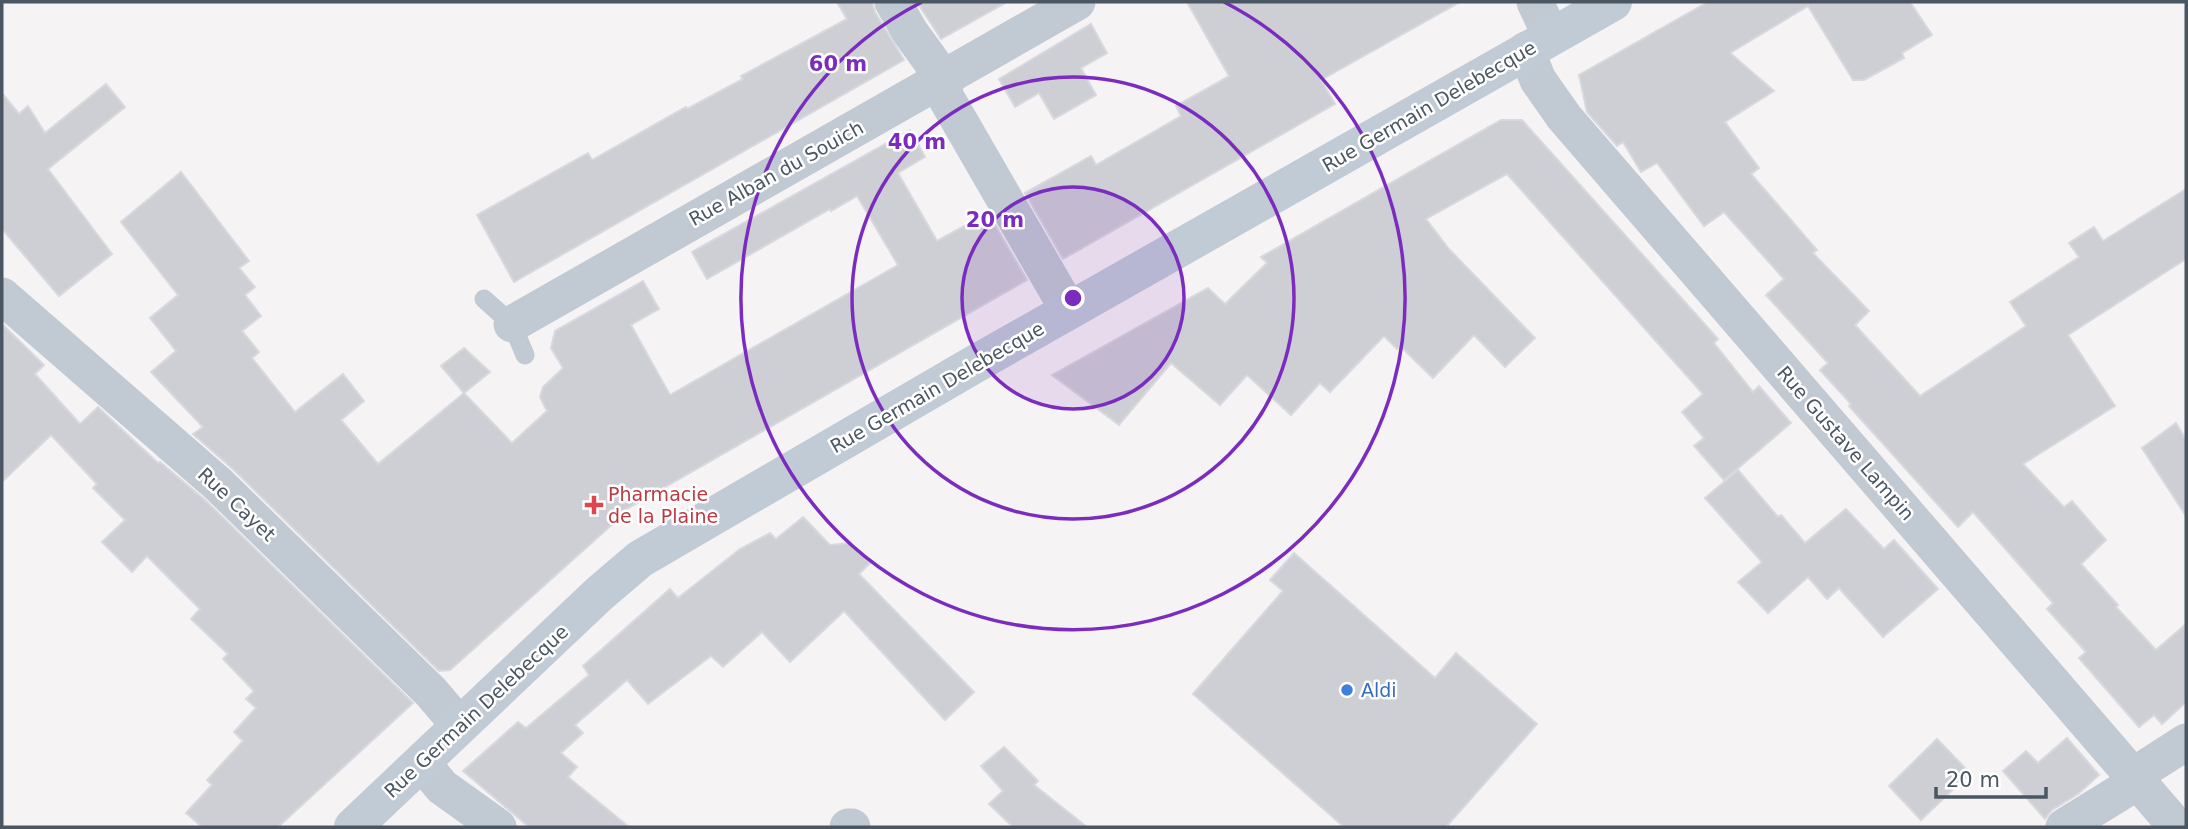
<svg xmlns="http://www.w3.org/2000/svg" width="2188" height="829" viewBox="0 0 2188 829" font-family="'DejaVu Sans',sans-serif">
  <rect width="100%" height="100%" fill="#f5f3f3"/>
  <!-- building -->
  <g fill="#cdcfd5" stroke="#d7d9de" stroke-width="2">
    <path d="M 837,2 L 872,2 L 875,12 L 904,60 L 514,282 L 477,215 L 588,153 L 592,160 L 686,107 L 687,109 L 743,79 L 741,76 L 847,19 Z"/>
    <path d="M 917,2 L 1007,2 L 941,39 Z"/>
    <path d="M 1187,2 L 1460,2 L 1321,80 L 1335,104 L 1063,259 L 1025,193 L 1091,156 L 1096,165 L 1148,135 L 1181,116 L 1176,106 L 1229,76 Z"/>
    <path d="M 1708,2 L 1910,2 L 1932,35 L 1902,53 L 1904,58 L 1864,80 L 1853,80 L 1808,6 L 1730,53 L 1774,91 L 1725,122 L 1759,168 L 1751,174 L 1817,250 L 1813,253 L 1869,311 L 1855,325 L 1920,396 L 2026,326 L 2010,302 L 2079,257 L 2069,243 L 2094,227 L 2103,241 L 2186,189 L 2186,259 L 2068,335 L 2115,406 L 2023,464 L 2064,507 L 2072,501 L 2106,540 L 2081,564 L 2118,605 L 2116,607 L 2156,650 L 2186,624 L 2186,702 L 2162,724 L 2154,715 L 2139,727 L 2079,658 L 2086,652 L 2047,609 L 2053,603 L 1973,512 L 1958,527 L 1849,406 L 1851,404 L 1820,370 L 1828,363 L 1766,295 L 1784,279 L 1724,212 L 1704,226 L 1657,163 L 1641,172 L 1623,142 L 1617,146 L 1587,112 L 1579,75 Z"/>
    <path d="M 1091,24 L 1107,53 L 1081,68 L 1096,95 L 1054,119 L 1039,93 L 1015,107 L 999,79 Z"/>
    <path d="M 106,84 L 125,107 L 48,169 L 112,254 L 59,296 L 2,229 L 2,93 L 19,114 L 28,106 L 45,133 Z"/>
    <path d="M 1501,120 L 1522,120 L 1718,339 L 1714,343 L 1753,392 L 1759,386 L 1791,423 L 1724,480 L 1694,446 L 1704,438 L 1682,412 L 1703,394 L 1507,174 L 1426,219 L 1449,249 L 1535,338 L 1505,367 L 1474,335 L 1433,378 L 1400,346 L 1397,349 L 1384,336 L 1330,392 L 1320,383 L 1291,415 L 1247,375 L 1220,405 L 1171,363 L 1119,425 L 1052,375 L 1208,288 L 1225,304 L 1267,263 L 1261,257 Z"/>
    <path d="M 910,130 L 925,157 L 898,173 L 937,241 L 988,213 L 1027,280 L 611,518 L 615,522 L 450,670 L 439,671 L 234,470 L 193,434 L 203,427 L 151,372 L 176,351 L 150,318 L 178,295 L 121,222 L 181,172 L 249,261 L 239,268 L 255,287 L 245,295 L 261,316 L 242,331 L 259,352 L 252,358 L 295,412 L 343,374 L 364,401 L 341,420 L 378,464 L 464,393 L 512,443 L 547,411 L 540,397 L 543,387 L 563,368 L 551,348 L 555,331 L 643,281 L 659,309 L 631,325 L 670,395 L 898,265 L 857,196 L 831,211 L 830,209 L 707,279 L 692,252 Z"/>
    <path d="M 2,324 L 44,365 L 35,374 L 80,424 L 98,407 L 158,463 L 160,462 L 205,500 L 413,703 L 278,827 L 202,827 L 186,813 L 212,785 L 207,780 L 243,741 L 234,732 L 256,708 L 246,699 L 254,691 L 223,659 L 228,654 L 191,619 L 200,609 L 147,556 L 132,572 L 102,542 L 125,520 L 93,488 L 97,484 L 51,435 L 2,482 Z"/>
    <path d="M 464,348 L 490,372 L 464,393 L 441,366 Z"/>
    <path d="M 2176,423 L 2186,440 L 2186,516 L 2142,448 Z"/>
    <path d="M 1738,470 L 1778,517 L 1781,515 L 1805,543 L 1846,509 L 1884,549 L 1894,540 L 1938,589 L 1883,637 L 1839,588 L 1827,599 L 1808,577 L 1768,613 L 1738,582 L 1762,562 L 1705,498 Z"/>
    <path d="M 803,517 L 830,545 L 850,543 L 870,563 L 859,574 L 974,692 L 945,720 L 844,611 L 790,662 L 762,632 L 723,667 L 711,656 L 648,704 L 627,680 L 575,725 L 583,733 L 561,753 L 577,767 L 568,777 L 629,827 L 529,827 L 463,771 L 518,722 L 526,728 L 589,675 L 583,666 L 670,589 L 678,598 L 740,549 L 770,533 L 776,539 Z"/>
    <path d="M 1294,553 L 1435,678 L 1456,653 L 1537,724 L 1446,827 L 1344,827 L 1193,694 L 1283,591 L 1270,580 Z"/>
    <path d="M 2067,738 L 2099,775 L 2078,794 L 2052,810 L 2045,819 L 2003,771 L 2026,751 L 2038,763 Z"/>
    <path d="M 1937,739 L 1970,773 L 1921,820 L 1889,786 Z"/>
    <path d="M 1004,747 L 1038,781 L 1034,785 L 1087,827 L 1013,827 L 989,804 L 1003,791 L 981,766 Z"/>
  </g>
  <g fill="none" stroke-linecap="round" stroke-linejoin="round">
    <!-- lane -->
    <path stroke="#c1cad2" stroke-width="19" d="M 484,299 L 512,324 L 525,355"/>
    <!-- street -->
    <g stroke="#c1cad2" stroke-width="37">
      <path d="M 893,2 L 910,32 L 944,79 L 945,96 L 1069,311"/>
      <path d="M 1535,2 L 1551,36"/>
      <path d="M 1526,50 L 1538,80 L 1564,117 L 2177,827"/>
      <path d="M 2,296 L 219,485 L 431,692 L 460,726"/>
      <path d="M 512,324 L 1077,2"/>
      <path d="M 422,763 L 442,787 L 498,827"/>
      <path d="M 848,827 L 852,827"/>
      <path d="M 2064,827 L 2124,790 L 2147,767 L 2186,742"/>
    </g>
    <!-- secondary -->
    <path stroke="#c1cbd6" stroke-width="38" d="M 353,827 L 599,594 L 640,559 L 975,364 L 1613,2"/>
  </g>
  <!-- distance rings -->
  <circle cx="1073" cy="298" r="111" fill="#7b2cbf" fill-opacity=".12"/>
  <g fill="none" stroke="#7b2cbf" stroke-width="3.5">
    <circle cx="1073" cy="298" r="111"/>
    <circle cx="1073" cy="298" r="221"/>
    <path d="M1224 2A332 332 0 1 1 922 2"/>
  </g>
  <!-- markers -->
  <path fill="#e0444e" stroke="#fff" stroke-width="2.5" d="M590.5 494.5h7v7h7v7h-7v7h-7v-7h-7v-7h7z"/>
  <circle fill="#3f7fe0" stroke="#fff" stroke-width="2.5" cx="1347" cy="690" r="7"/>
  <g text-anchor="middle" stroke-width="5" stroke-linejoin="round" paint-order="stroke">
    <!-- street labels -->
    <g font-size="19" fill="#4a5661" stroke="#fff">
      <text transform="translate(1429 106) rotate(-30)" y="7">Rue Germain Delebecque</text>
      <text transform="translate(776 173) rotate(-29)" y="7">Rue Alban du Souich</text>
      <text transform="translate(937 387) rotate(-30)" y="7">Rue Germain Delebecque</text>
      <text transform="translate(1846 443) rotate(49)" y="7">Rue Gustave Lampin</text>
      <text transform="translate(237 504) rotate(43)" y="7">Rue Cayet</text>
      <text transform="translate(476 711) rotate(-43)" y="7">Rue Germain Delebecque</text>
    </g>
    <!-- health labels -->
    <g font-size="19" fill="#be3a42" stroke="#fff" text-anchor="start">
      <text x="608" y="501">Pharmacie<tspan x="608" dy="22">de la Plaine</tspan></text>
    </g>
    <!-- shop labels -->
    <g font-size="19" fill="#366cbe" stroke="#fff" text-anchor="start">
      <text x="1361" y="697">Aldi</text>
    </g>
  </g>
  <circle cx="1073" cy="298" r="10" fill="#7b2cbf" stroke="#fff" stroke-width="3.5"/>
  <g font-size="21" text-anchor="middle" font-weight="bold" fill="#7b2cbf" stroke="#fff" stroke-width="5" stroke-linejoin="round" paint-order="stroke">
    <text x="838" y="71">60 m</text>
    <text x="917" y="149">40 m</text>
    <text x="995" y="227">20 m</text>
  </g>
  <!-- border -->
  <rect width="2188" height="829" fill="none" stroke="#4a5661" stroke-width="7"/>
  <!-- scale -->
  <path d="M1936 787v10h110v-10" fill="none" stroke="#4a5661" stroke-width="3.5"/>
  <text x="1946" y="787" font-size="21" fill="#4a5661" stroke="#ffffff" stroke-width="5" paint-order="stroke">20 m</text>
</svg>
